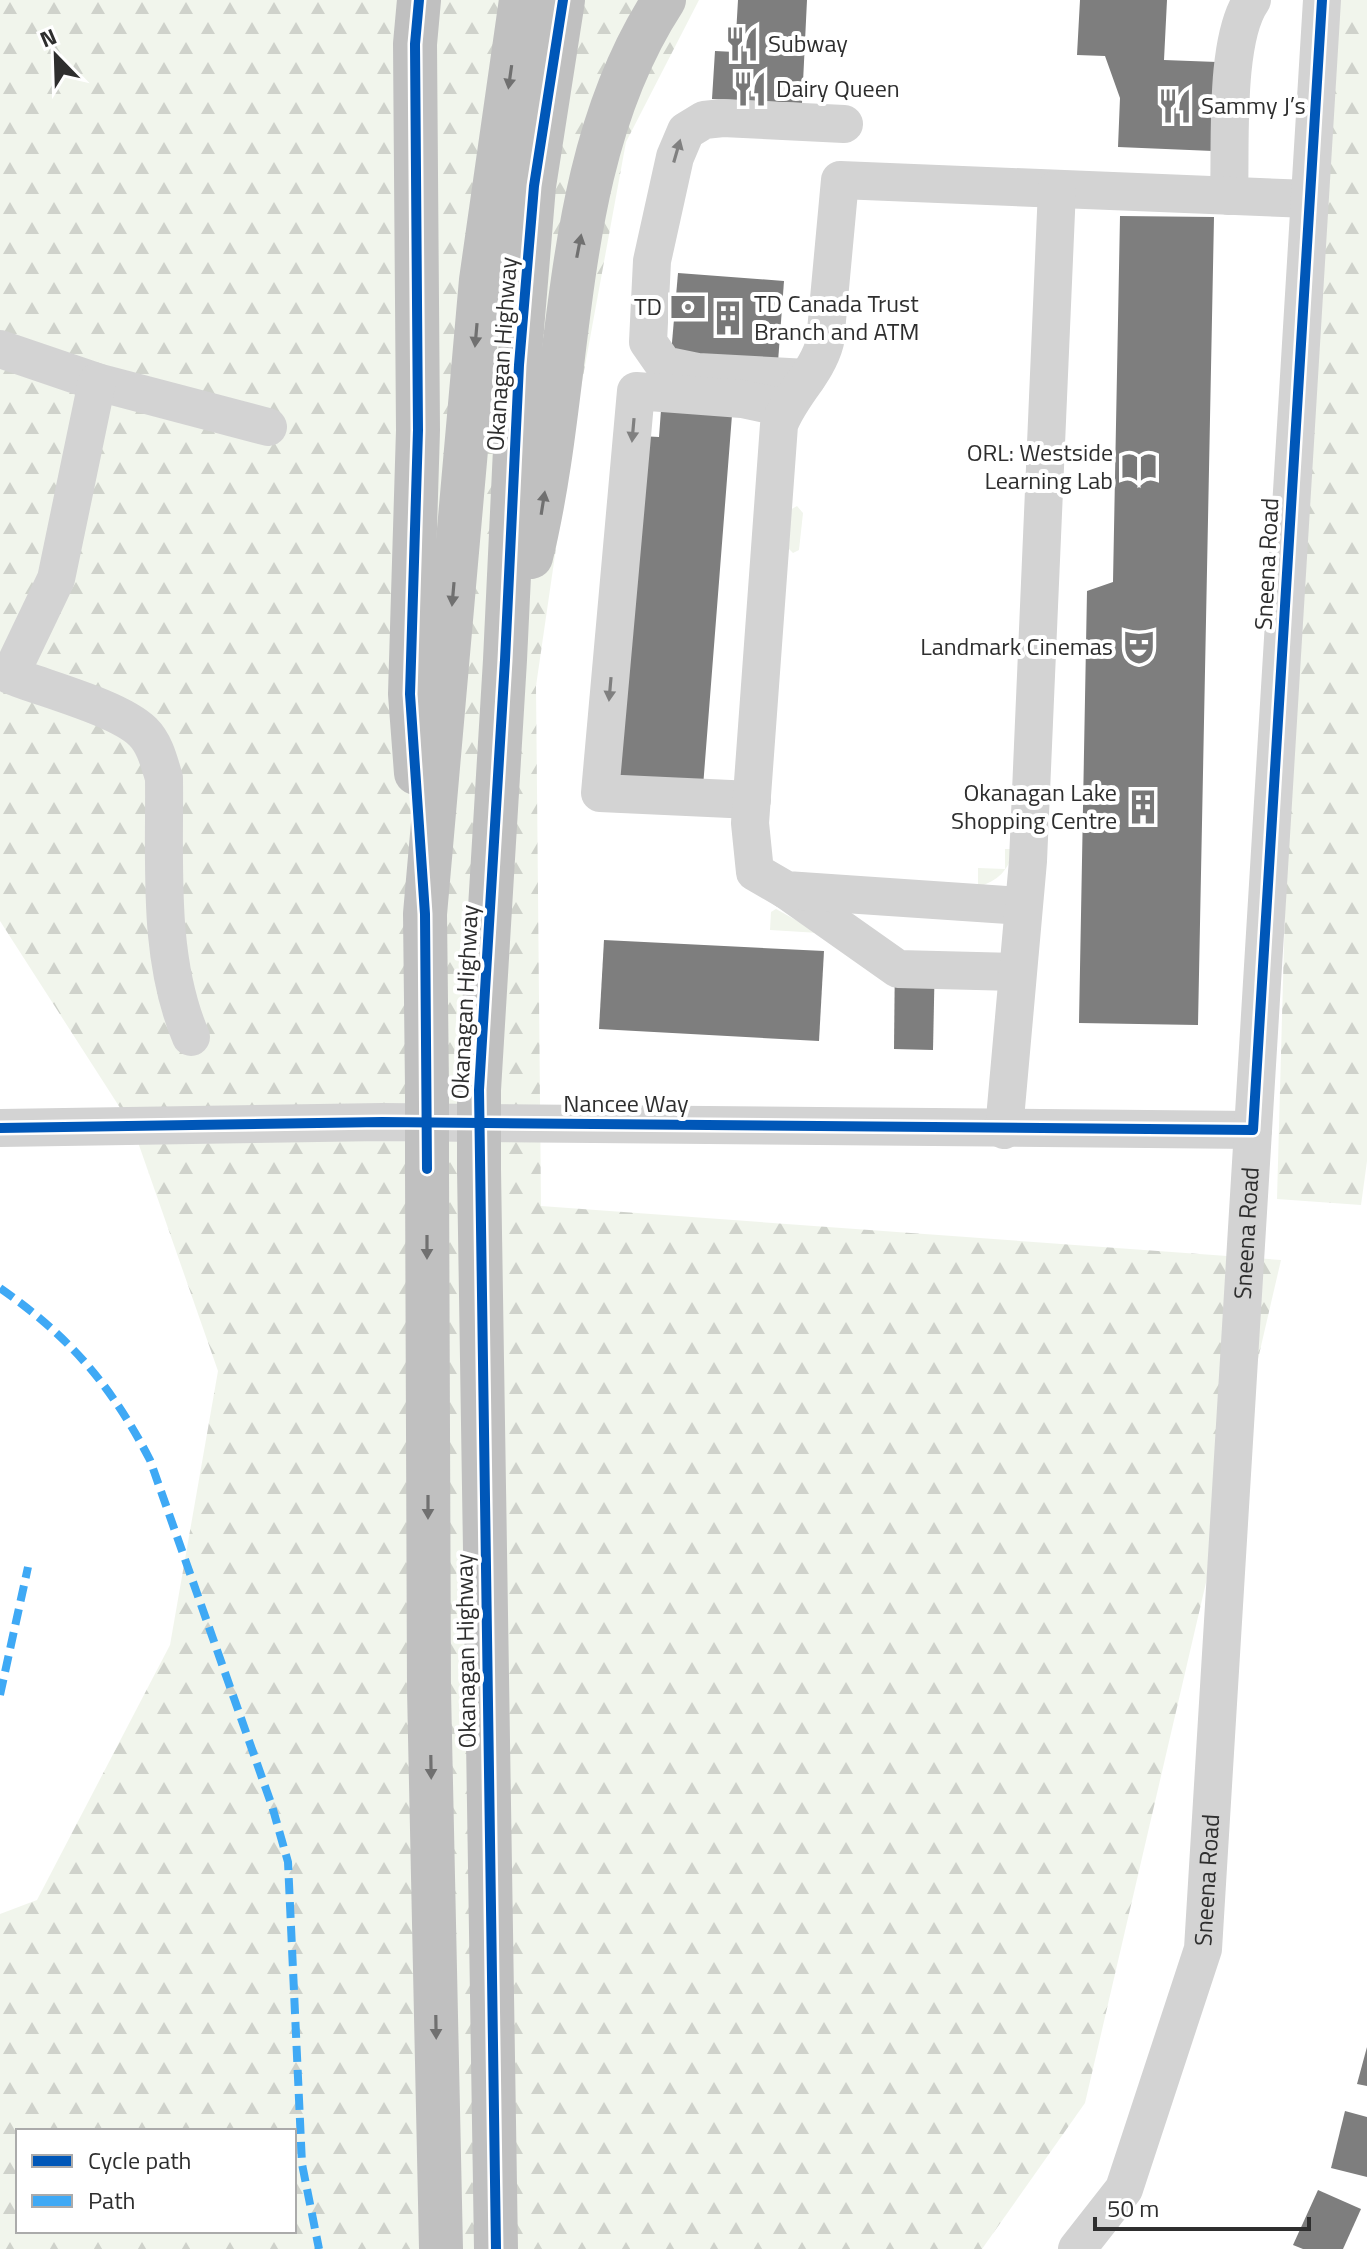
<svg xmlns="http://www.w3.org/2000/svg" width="1367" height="2249" viewBox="0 0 1367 2249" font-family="'Titillium Web',sans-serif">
  <defs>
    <pattern id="forest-firs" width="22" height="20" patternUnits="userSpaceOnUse" patternTransform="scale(2)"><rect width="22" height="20" fill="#f1f5ec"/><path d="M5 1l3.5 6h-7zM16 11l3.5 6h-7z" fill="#cfd2cb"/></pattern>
  </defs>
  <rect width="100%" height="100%" fill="#fff"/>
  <!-- green -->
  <g fill="#f1f5ec">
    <path d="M 797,506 L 803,513 L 799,550 L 793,553 L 787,547 L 790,510 Z"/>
    <path d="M 1005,849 L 1014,849 C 1008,871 999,880 978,887 L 978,868 L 1005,869 Z"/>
    <path d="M 776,909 L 819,933 L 770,930 L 771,912 Z"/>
  </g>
  <!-- forest -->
  <g fill="url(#forest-firs)" fill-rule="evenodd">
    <path d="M 0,0 L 699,0 L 626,142 L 573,431 L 536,686 L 541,1206 L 1281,1260 L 1085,2103 L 982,2249 L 0,2249 L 0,1914 L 37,1900 L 170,1645 L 218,1371 L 133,1128 L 0,921 ZM 18,2131 L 294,2131 L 294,2231 L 18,2231 Z"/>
    <path d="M 1310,0 L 1367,0 L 1367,1161 L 1361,1205 L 1277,1199 Z"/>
  </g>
  <!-- building -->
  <g fill="#7e7e7e">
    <path d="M 738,0 L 807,0 L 802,103 L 712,99 L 715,51 L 735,52 Z"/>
    <path d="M 1080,0 L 1167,0 L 1164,60 L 1217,62 L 1213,151 L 1118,147 L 1120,98 L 1105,56 L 1077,55 Z"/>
    <path d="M 1120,216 L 1214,217 L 1198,1025 L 1079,1023 L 1087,591 L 1113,582 Z"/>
    <path d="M 678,273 L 784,281 L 778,362 L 671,354 Z"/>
    <path d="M 661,410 L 732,415 L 703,787 L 613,781 L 640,436 L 659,437 Z"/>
    <path d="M 604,940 L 824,951 L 819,1041 L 599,1029 Z"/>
    <path d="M 895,953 L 935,954 L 933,1050 L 894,1049 Z"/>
    <path d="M 1367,2047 L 1367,2086 L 1357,2084 Z"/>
    <path d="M 1345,2111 L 1367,2117 L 1367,2177 L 1331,2168 Z"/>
    <path d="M 1318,2190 L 1361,2209 L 1343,2249 L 1303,2249 L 1293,2245 Z"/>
  </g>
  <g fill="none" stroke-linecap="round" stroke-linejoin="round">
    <!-- minor -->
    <g stroke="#d3d3d3" stroke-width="38">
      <path d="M 1229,196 C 1231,146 1224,40 1252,0"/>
      <path d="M 0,349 L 97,382 L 268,427"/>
      <path d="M 807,378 L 698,372 L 664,365 L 648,342 L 652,261 L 675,157 L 686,131 L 704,120 L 723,118 L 844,124"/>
      <path d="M 97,382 L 56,579 L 10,675 C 45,689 119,708 143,732 C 155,744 159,762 164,778 C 165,864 157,957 191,1037"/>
      <path d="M 752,800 L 600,793 L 636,391 L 742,399 L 786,408"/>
      <path d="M 786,890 L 898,969 L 1016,972"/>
      <path d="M 1022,906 L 786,890 L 755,872 L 750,823 L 779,425 C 790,395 817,373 825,342 L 840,180 L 1309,199"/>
      <path d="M 0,1128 L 382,1122 L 1253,1130"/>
      <path d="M 1004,1130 L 1028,861 L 1057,189"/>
      <path id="s1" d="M 1077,2249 L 1124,2189 L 1203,1949 L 1322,0"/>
    </g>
    <!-- highway -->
    <g stroke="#c0c0c0" stroke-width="44">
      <path d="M 531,557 C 576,373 557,164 664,0"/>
      <path d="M 416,773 L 410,694 L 418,430 L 415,44 L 419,0"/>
      <path d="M 427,1087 L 425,914 L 481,280 L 521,0"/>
      <path d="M 479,1090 L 505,660 L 519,365 L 534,186 L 563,0"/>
      <path d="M 427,1169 L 429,1690 L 441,2249"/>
      <path d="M 479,1169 L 496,2249"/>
    </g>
    <!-- highway-bridge -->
    <g stroke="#c0c0c0" stroke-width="44">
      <path d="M 427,1087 L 427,1169"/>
      <path d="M 479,1169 L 479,1090"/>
    </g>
    <!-- quiet -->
    <g stroke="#3fa9f5" stroke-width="8" stroke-dasharray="16 8" stroke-linecap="butt">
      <path d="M 0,1288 C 70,1337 111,1385 150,1460 L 272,1806 L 288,1862 L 302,2164 L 319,2249"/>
      <path d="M 0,1695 L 28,1567"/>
    </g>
    <!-- cycleway casing -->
    <g stroke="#fff" stroke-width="15">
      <g id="cycleway">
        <path d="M 419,0 L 415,44 L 418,430 L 410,694 L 425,914 L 427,1169"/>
        <path d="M 0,1128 L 382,1122 L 1253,1130 L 1322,0"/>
        <path d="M 496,2249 L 479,1090 L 505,660 L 519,365 L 534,186 L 563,0"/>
      </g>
    </g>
    <!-- cycleway -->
    <use href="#cycleway" stroke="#0057b8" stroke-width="10"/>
  </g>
  <!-- one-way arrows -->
  <defs><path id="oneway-solid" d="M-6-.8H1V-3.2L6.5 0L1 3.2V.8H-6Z" transform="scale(2)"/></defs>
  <g fill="#707070">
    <use href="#oneway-solid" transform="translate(510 77) rotate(98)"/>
    <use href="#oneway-solid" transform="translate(579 246) rotate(-79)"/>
    <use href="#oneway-solid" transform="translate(476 335) rotate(95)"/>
    <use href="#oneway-solid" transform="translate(543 503) rotate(-81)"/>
    <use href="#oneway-solid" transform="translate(453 594) rotate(95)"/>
    <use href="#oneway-solid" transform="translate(427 1247) rotate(90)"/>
    <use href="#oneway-solid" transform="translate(428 1507) rotate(90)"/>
    <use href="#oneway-solid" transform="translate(431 1767) rotate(89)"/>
    <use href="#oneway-solid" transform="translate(436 2027) rotate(89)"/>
  </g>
  <g fill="#808080">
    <use href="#oneway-solid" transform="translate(677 151) rotate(-74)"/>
    <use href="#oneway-solid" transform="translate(633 430) rotate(95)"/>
    <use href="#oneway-solid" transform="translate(610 689) rotate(95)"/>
  </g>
  <!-- icons -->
  <defs>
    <g id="restaurant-bare" transform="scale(2.76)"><path d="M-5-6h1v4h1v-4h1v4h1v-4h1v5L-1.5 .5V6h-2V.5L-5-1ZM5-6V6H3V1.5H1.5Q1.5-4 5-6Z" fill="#777" stroke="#fff" stroke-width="2.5" paint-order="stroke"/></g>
    <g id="bank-bare" transform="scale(2.76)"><path d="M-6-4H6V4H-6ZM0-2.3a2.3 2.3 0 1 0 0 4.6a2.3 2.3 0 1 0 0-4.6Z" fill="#777" stroke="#fff" stroke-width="2.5" paint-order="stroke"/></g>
    <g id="building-bare" transform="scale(2.76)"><path d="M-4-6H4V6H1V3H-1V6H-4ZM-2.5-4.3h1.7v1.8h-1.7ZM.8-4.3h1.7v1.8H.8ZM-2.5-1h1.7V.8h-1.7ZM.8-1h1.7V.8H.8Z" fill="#777" stroke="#fff" stroke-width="2.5" paint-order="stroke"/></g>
    <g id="library-bare" transform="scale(2.76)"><path d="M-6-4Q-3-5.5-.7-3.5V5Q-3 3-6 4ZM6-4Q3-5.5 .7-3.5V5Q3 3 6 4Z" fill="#777" stroke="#fff" stroke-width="2.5" paint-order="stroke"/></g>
    <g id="theatre-bare" transform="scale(2.76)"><path d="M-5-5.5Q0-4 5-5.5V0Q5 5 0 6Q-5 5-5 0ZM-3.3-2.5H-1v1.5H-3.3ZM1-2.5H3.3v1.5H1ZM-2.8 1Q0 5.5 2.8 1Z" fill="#777" stroke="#fff" stroke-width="2.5" paint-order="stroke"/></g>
  </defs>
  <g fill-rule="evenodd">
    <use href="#restaurant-bare" x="742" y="44"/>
    <use href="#restaurant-bare" x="750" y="89"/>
    <use href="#restaurant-bare" x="1175" y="106"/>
    <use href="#bank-bare" x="688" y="307"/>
    <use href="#building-bare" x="728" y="318"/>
    <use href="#library-bare" x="1139" y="467"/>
    <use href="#theatre-bare" x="1139" y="647"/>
    <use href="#building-bare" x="1143" y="807"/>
  </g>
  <g text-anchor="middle" stroke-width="8" stroke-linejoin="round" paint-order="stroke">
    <!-- poi labels -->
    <g font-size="24" fill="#2e2e2e" stroke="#fff" text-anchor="start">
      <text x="768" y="52">Subway</text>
      <text x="776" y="97">Dairy Queen</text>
      <text x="1201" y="114">Sammy J’s</text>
      <text x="754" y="312">TD Canada Trust<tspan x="754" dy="28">Branch and ATM</tspan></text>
      <text x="662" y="315" text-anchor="end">TD</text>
      <text x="1113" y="461" text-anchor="end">ORL: Westside<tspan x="1113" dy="28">Learning Lab</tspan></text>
      <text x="1113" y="655" text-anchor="end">Landmark Cinemas</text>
      <text x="1117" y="801" text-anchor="end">Okanagan Lake<tspan x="1117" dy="28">Shopping Centre</tspan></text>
    </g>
    <!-- street labels -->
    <g font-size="24" fill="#2e2e2e" stroke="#fff">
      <text transform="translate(502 354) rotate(-86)" y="8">Okanagan Highway</text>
      <text transform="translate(1267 564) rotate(-87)" y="8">Sneena Road</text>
      <text transform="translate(465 1002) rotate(-87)" y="8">Okanagan Highway</text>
      <text x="626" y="1112">Nancee Way</text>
      <text dy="8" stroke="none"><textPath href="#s1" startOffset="1046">Sneena Road</textPath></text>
      <text transform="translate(466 1651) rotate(-91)" y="8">Okanagan Highway</text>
      <text dy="8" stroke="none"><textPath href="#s1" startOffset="398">Sneena Road</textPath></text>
    </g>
  </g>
  <!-- legend -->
  <rect x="16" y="2129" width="280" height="104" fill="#ffffff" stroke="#ababab" stroke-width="2"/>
  <rect x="32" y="2155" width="40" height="12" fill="#0057b8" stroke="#ababab" stroke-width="2"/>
  <text x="88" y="2169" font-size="24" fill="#2e2e2e">Cycle path</text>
  <rect x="32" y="2195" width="40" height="12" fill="#3fa9f5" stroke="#ababab" stroke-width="2"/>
  <text x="88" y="2209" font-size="24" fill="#2e2e2e">Path</text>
  <!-- north arrow -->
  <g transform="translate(56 56) rotate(337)" stroke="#ffffff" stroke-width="6" paint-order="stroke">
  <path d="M0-6L14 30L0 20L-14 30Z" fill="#2e2e2e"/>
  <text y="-12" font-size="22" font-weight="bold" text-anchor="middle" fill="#2e2e2e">N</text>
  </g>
  <!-- scale -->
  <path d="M1095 2217v12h214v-12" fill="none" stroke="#2e2e2e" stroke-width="4"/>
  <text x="1107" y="2217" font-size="24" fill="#2e2e2e" stroke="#ffffff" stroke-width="6" paint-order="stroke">50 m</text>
</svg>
